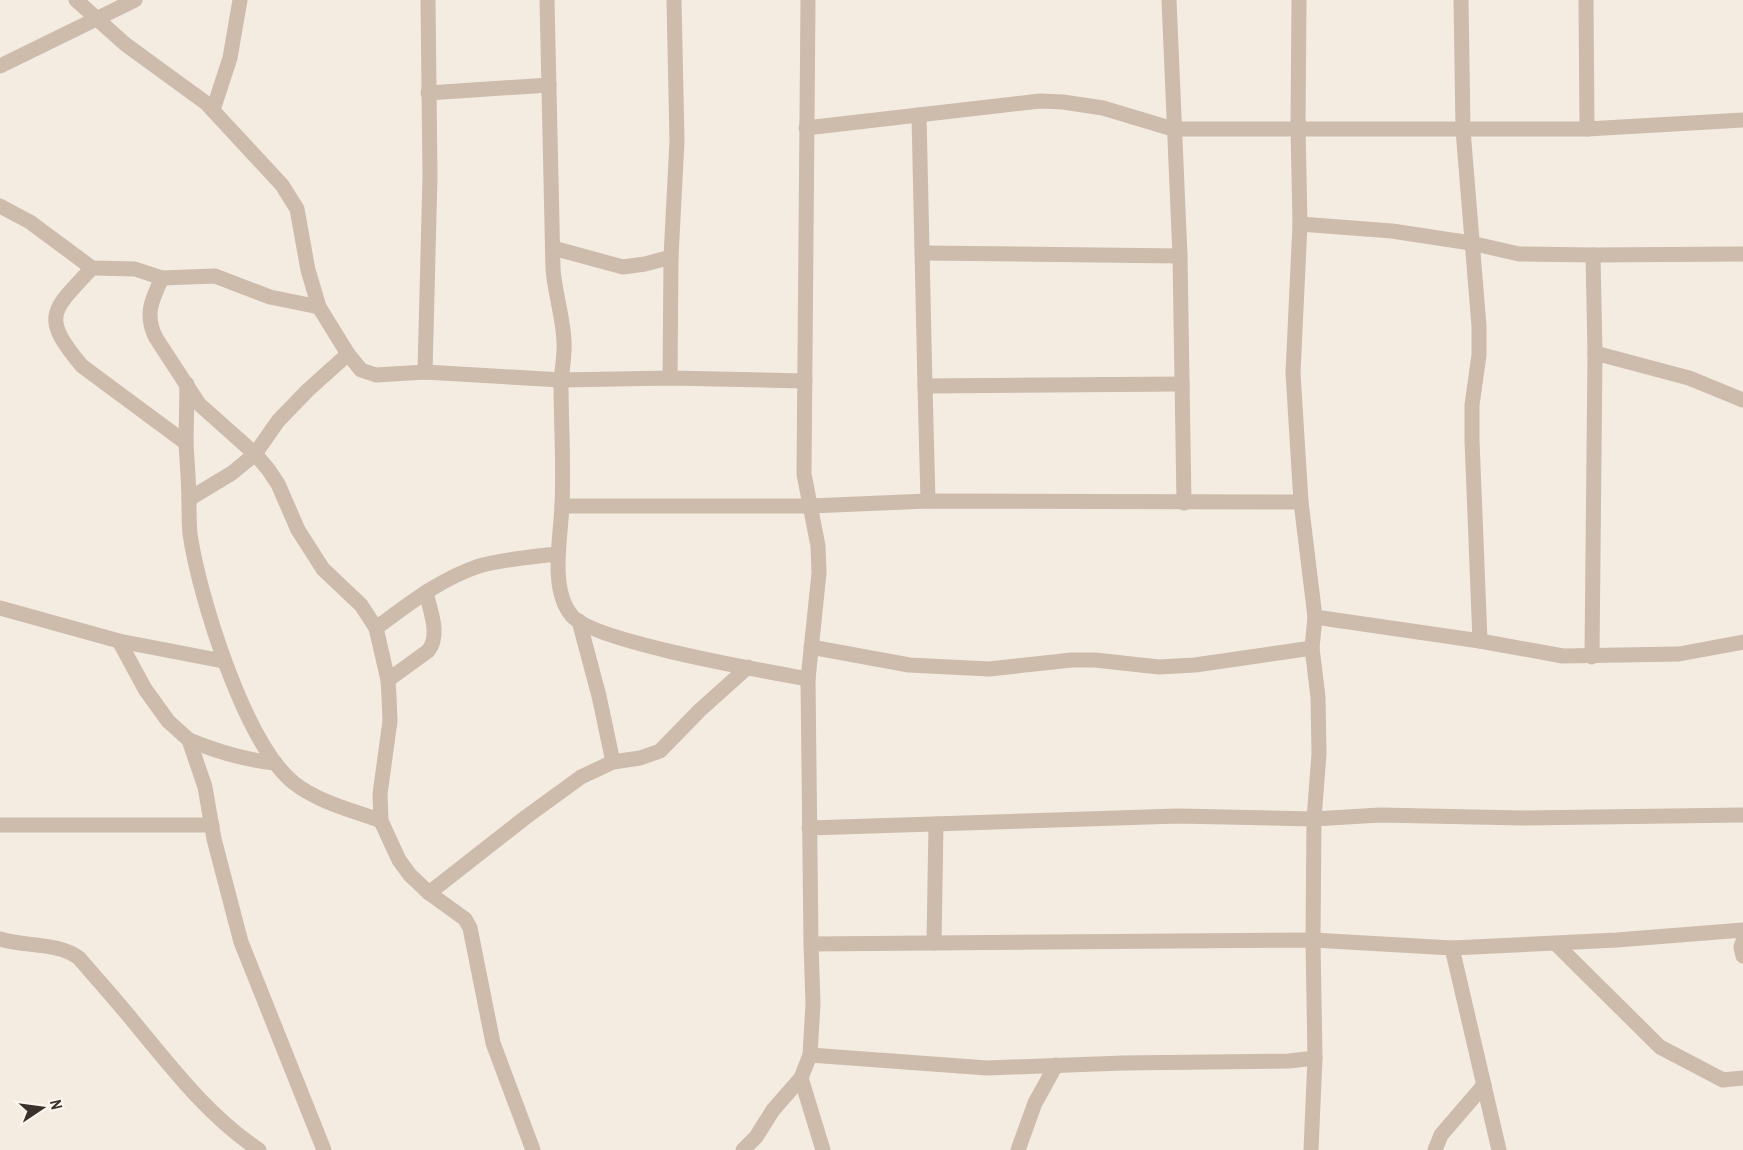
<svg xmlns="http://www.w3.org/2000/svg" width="1743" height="1150" viewBox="0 0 1743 1150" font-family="'Archivo Narrow',sans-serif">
  <rect width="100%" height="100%" fill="#f4ebe1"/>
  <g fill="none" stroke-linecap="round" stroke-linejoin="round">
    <!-- minor -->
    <g stroke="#cdbbac" stroke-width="15">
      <path d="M 76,0 L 125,44 L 206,103 L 282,185 L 297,209 L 308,270 L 319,307 L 348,354 L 308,390 L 278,421 L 255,454 L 232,473 L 189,499"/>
      <path d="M 547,0 L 553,269 C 555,294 563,317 564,341 C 565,355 562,368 561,382 C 561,423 564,464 562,505 C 561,537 549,589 572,616 C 595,642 765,671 808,679"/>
      <path d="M 1169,0 L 1180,256 L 1184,503"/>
      <path d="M 1461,0 L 1463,130 L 1479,326 L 1479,355 L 1472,405 L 1472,440 L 1480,641"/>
      <path d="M 1586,0 L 1587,129"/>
      <path d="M 0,66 L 135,0"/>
      <path d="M 428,93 L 549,85"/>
      <path d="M 213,110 L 230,58 L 240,0"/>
      <path d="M 919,115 L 925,386 L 1182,384"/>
      <path d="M 806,128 L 1040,101 L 1063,102 L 1103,108 L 1173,129 L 1587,129 L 1743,120"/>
      <path d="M 0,206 L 30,222 L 92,268 L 135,269 L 162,278 C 152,299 144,315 156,338 L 199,404 L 255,454 L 268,469 L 278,484 L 298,530 L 323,569 L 361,605 L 376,628 L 388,680 L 389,697 L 390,721 L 380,794 L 381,821 L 399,860 L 410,875 L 429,893 L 465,919 L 470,928 L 493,1043 L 533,1150"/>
      <path d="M 1300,224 L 1392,231 L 1471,243 L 1519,254 L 1593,255 L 1743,254"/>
      <path d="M 553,248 L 623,267 L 645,264 L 671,257"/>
      <path d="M 922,253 L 1180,256"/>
      <path d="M 92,268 C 52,311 40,316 82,366 L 186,443 L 187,384"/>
      <path d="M 162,278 L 215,276 L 270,297 L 319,307"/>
      <path d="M 1595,353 L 1689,378 L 1743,400"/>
      <path d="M 348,354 L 361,370 L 376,375 L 425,372 L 561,380 L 670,378 L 805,381"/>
      <path d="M 425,372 L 430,176 L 428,0"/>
      <path d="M 670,378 L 671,257 L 677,141 L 674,0"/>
      <path d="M 925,386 L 928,501"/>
      <path d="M 186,443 C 187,463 189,483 189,502 C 189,513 189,524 190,534 C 199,596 245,744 294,783 C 318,802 352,810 381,821"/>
      <path d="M 562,506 L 810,506 L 928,501 L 1301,502"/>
      <path d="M 0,608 L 119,641 L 145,689 L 168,721 L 189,740 L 205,787 L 214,839 L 241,942 L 324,1150"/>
      <path d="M 1315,617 L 1480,641 L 1563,656 L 1679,654 L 1743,642"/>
      <path d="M 579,621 L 599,696 L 613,762"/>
      <path d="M 376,628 C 409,604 440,579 479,566 C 504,559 531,557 557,554"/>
      <path d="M 119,641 L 223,661"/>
      <path d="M 811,647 L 909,665 L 989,669 L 1072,660 L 1095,660 L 1159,667 L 1195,665 L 1312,648"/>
      <path d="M 1592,657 L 1595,353 L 1593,255"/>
      <path d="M 388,680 L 428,651 C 441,635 430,611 426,592"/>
      <path d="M 189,740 C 218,752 245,760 275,763"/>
      <path d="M 0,825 L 212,825"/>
      <path d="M 809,828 L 1178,816 L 1314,819 L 1380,815 L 1523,818 L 1743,815"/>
      <path d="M 429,893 L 526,817 L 581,777 L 613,762 L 640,758 L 660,751 L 700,710 L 748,667"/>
      <path d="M 0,939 C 25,947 58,942 79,958 C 97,979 116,1000 133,1021 C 172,1068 208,1116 259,1150"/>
      <path d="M 1743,941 L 1741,947 L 1743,956"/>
      <path d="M 934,943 L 936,824"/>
      <path d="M 811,944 L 1313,940 L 1452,948 L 1617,940 L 1743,930"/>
      <path d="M 1556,944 L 1660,1047 L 1723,1080 L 1743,1078"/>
      <path d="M 1452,948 L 1499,1150"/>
      <path d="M 810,1055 L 987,1068 L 1123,1063 L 1289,1061 L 1315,1058 L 1313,940 L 1314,819 L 1319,754 L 1318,697 L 1312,648 L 1315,617 L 1301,502 L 1293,373 L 1300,224 L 1298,128 L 1299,0"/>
      <path d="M 801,1078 L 823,1150"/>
      <path d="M 743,1150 L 756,1137 L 773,1110 L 801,1078 L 810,1055 L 813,1004 L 811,944 L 808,679 L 819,573 L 818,546 L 804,474 L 808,0"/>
      <path d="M 1018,1150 L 1035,1103 L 1056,1065"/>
      <path d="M 1311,1150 L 1315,1058"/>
      <path d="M 1435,1150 L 1441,1135 L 1484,1085"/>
    </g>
  </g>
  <!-- north arrow -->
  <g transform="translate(42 1108) rotate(77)" stroke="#fbf5ee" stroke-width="4.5" paint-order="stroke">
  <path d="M0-4.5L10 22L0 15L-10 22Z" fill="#3b302b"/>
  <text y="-9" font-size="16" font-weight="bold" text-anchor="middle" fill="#3b302b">N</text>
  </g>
</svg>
